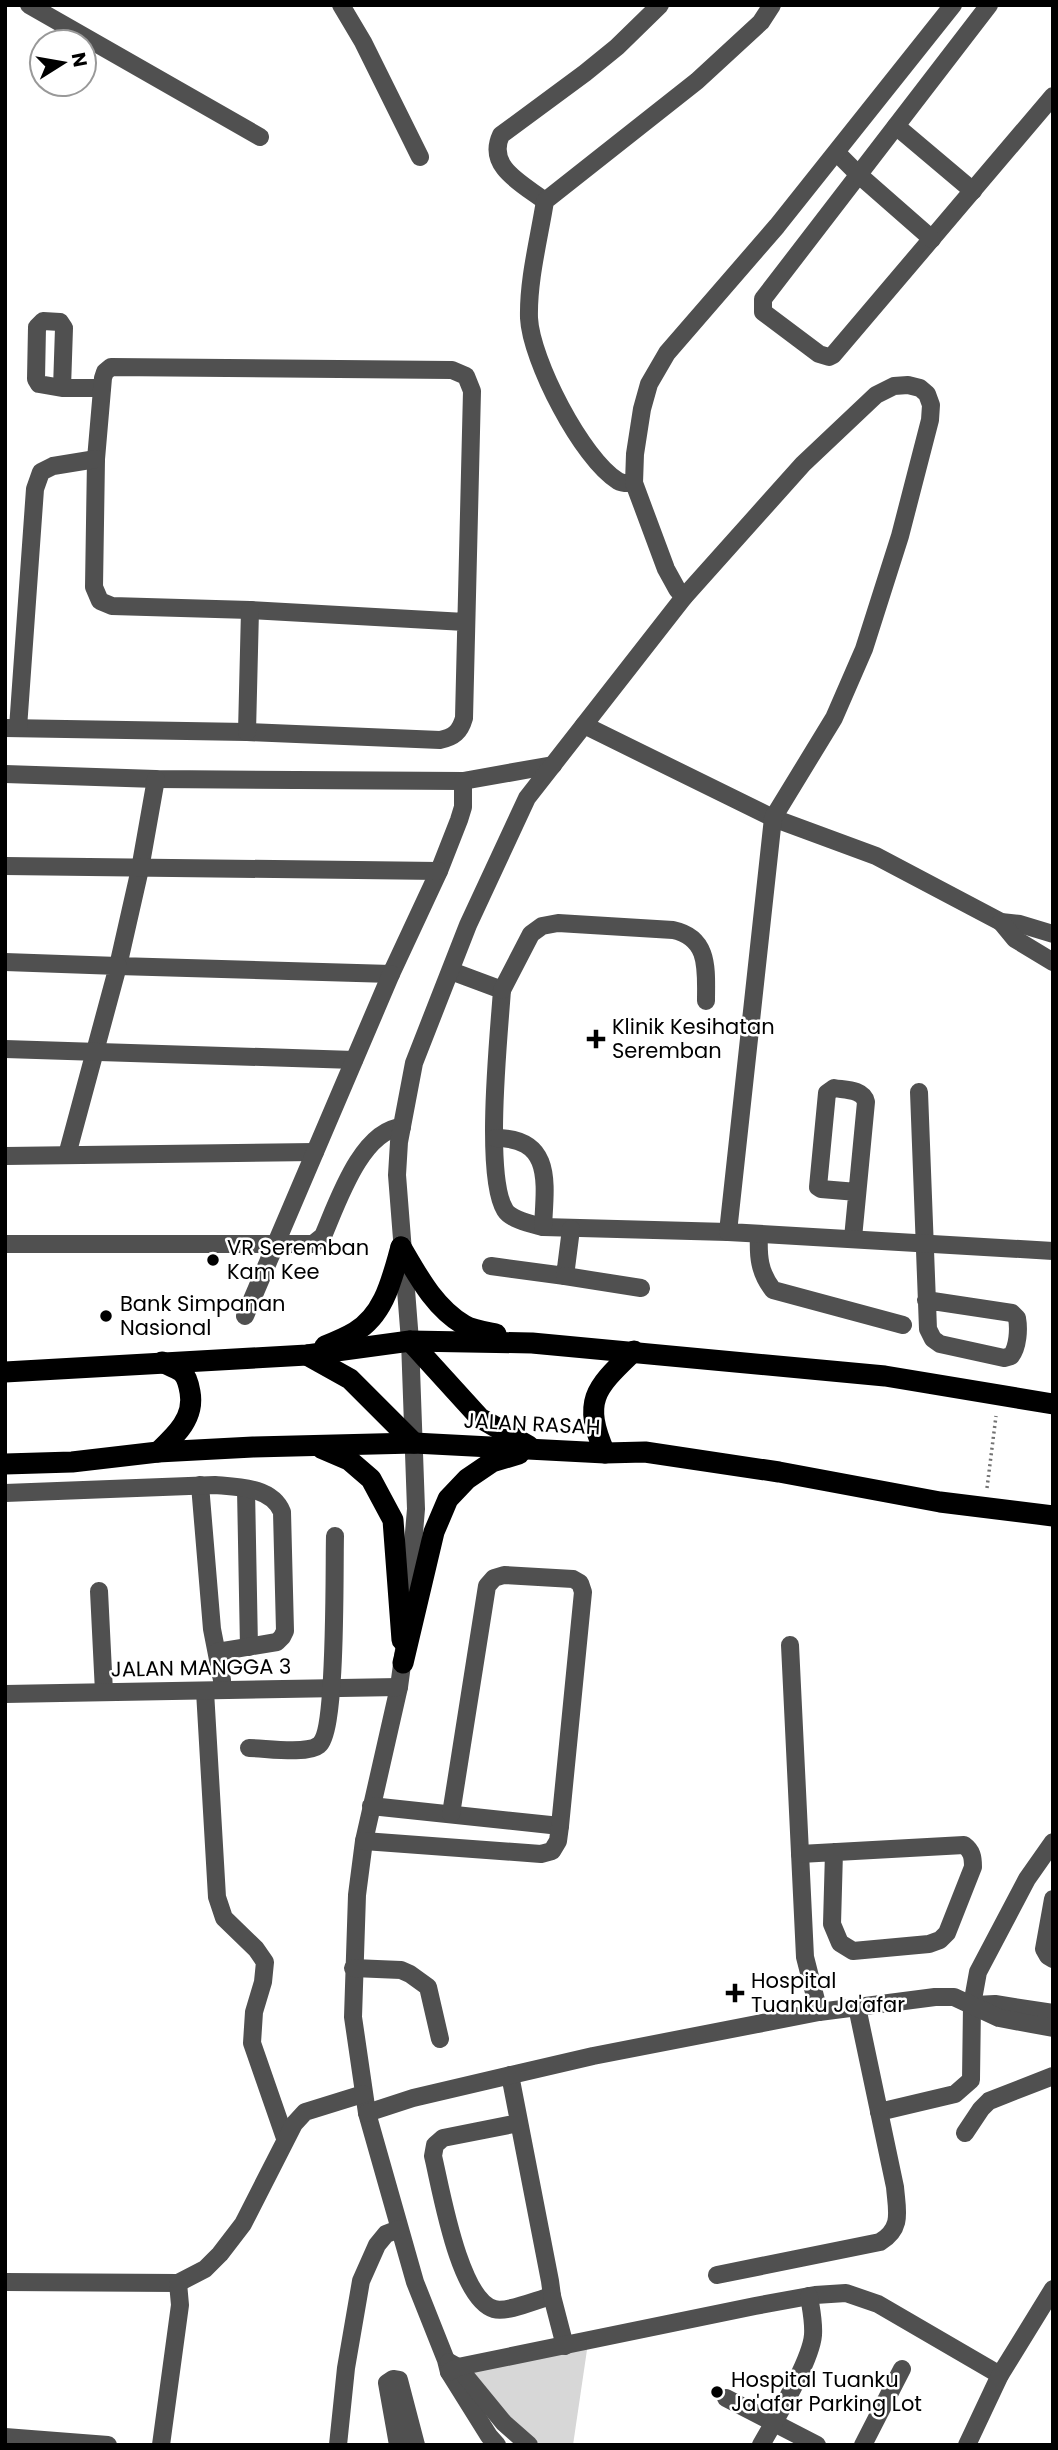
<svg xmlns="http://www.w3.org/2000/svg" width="1058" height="2450" viewBox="0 0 1058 2450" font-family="Poppins,sans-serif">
  <rect width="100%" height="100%" fill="#fff"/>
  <!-- green -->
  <path fill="#d7d7d7" d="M 588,2343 L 573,2445 L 527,2445 L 461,2368 Z"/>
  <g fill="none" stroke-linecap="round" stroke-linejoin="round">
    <!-- path -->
    <path stroke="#727272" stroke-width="3.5" stroke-dasharray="2 3.5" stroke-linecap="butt" d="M 987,1488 L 996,1416"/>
    <!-- minor -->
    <g stroke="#505050" stroke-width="18">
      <path d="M 29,5 L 260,137"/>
      <path d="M 341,5 L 363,42 L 420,157"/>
      <path d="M 989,5 L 763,299 L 763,312 L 819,354 L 829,357 L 833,355 L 1053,96"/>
      <path d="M 896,126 L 973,191"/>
      <path d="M 837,153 L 859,175 L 932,239"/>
      <path d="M 545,201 C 523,184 486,167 501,135 L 585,73 L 617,47 L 660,5"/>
      <path d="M 62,388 L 64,328 L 60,322 L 43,321 L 37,327 L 36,379 L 39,384 L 62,388 L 102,388"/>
      <path d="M 634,483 C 628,483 623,484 618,481 C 582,459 531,360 529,318 C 528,280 539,239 545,201 L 697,81 L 761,22 L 772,5"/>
      <path d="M 684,597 L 677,589 L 666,569 L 634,483 L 635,454 L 642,409 L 649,384 L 667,353 L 777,226 L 953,5"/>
      <path d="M 584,725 L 773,818 L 876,856 L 1001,922 L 1020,924 L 1053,934"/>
      <path d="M 5,728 L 247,732 L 440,740 C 454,737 460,732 464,718 L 472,391 L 466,376 L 452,370 L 111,367 L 105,372 L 103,378 L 96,459 L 94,587 L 100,601 L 112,606 L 250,610 L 465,622"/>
      <path d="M 18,728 L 35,489 L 41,472 L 53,466 L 96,459"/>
      <path d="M 247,732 L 250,610"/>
      <path d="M 5,774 L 156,779 L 463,781 L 553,765"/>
      <path d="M 156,779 L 140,869 L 118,966 L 391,974 L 439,871 L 459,820 L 463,807 L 463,781"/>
      <path d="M 5,866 L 439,871"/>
      <path d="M 1001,922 L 1015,939 L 1053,962"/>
      <path d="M 5,962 L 118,966 L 67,1155"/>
      <path d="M 451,971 L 502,990 C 499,1034 484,1176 505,1210 C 511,1220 532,1224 543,1227 L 728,1232"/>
      <path d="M 502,990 L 531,934 L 542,926 L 558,923 L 673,930 C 710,938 706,970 706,1001"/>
      <path d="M 5,1049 L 354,1060"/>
      <path d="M 919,1092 L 928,1329 L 933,1339 L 940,1344 L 1004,1358 L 1011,1356 C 1018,1347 1019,1329 1017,1318 L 1012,1313 L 926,1300"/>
      <path d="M 495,1138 C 554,1138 545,1184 543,1227"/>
      <path d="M 5,1156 L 315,1152"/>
      <path d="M 759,1234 C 758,1256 759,1272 773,1290 L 903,1325"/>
      <path d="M 853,1238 L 866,1102 C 863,1089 845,1090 834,1088 L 827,1093 L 818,1187 L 821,1189 L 857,1192"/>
      <path d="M 5,1244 L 313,1244 L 323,1236 C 337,1204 361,1130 402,1127"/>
      <path d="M 491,1266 L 565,1276 L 571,1229"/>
      <path d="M 565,1276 L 641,1288"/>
      <path d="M 245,1316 L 391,974"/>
      <path d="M 200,1485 L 212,1629 L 222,1680 L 222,1690"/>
      <path d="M 246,1489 L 249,1647"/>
      <path d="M 5,1493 L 215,1485 C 239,1487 272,1487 282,1512 L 285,1631 L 282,1637 L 277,1642 L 217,1652"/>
      <path d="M 99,1591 L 104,1692"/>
      <path d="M 407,1615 L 416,1509 L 410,1341 L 397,1175 L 399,1142 L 414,1063 L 468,925 L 527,798 L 684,597 L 803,464 L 876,395 L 894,386 L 908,385 L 920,388 L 927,394 L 931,405 L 930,420 L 900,536 L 864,649 L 834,718 L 773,818 L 728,1232 L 1053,1251"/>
      <path d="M 790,1645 L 805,1957 L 819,2012"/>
      <path d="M 404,1650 L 399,1687 L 364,1841 L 357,1895 L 353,2017 L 367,2113 L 415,2282 L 446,2360 L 449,2372 L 489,2436 L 497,2445"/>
      <path d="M 205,1691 L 217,1897 L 224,1918 L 256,1949 L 265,1962 L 263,1982 L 254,2012 L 252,2043 L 285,2138"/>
      <path d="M 5,1694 L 399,1687"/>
      <path d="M 249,1748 C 265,1748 307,1755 319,1745 C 337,1731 334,1568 335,1536"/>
      <path d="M 371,1806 L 560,1826"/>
      <path d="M 364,1841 L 541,1854 L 552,1851 L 558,1841 L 560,1826 L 583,1592 L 580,1583 L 573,1579 L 504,1575 L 494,1578 L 487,1586 L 451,1814"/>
      <path d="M 800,1854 L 964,1845 C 972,1851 973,1857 973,1867 L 947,1933 L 940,1940 L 929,1944 L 853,1951 L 840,1943 L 832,1924 L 834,1852"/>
      <path d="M 1053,1899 L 1044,1949 L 1048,1956 L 1053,1959"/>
      <path d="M 353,1968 L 401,1970 L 410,1974 L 428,1987 L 440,2039"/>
      <path d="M 975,2005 L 995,2004 L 1053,2013"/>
      <path d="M 510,2075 L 550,2281 L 552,2296 C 538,2299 508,2313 494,2309 C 459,2299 441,2189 433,2156 L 435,2145 L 443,2138 L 519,2123"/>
      <path d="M 879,2112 L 955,2094 L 971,2080 L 972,2005 L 978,1972 L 1027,1879 L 1053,1842"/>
      <path d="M 367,2113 L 413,2098 L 593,2056 L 819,2012 L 935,1997 L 954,1997 L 999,2018 L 1053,2028"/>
      <path d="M 965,2133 L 981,2109 L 989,2101 L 1053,2076"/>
      <path d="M 717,2275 L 880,2242 C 903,2228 897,2211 895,2187 L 857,2007"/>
      <path d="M 5,2282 L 178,2283 L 205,2269 L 220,2254 L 243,2224 L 294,2124 L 305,2112 L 363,2094"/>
      <path d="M 552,2296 L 565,2346"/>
      <path d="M 449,2362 L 458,2367 L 504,2423 L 529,2445"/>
      <path d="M 449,2372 L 458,2367 L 755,2306 L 815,2295 L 846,2293 L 878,2304 L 1000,2375"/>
      <path d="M 726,2398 L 817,2445"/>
      <path d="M 5,2437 L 108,2445"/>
      <path d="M 161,2445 L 180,2305 L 178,2283"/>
      <path d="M 338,2445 L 346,2368 L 361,2281 L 377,2245 L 386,2234 L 399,2229"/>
      <path d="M 398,2445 L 387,2383 L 393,2379 L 399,2380 L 416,2445"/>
      <path d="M 761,2445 C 775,2420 811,2361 813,2335 C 814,2322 811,2309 809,2296"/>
      <path d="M 863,2445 L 902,2369"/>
      <path d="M 967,2445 L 1000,2375 L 1053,2289"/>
    </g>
    <!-- highway -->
    <g stroke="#000" stroke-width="21">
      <path d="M 401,1247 C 418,1276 434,1307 464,1325 C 472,1330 486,1332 496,1334"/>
      <path d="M 410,1341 L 480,1418 L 529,1446"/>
      <path d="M 325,1346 C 335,1342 345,1338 355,1332 C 385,1314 392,1278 401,1247"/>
      <path d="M 307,1355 L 350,1379 L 414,1443"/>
      <path d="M 5,1372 L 307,1355 L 410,1341 L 532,1343 L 885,1376 L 1053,1404"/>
      <path d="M 321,1448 L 349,1460 L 371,1479 L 393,1520 L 402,1640"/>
      <path d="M 158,1452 C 175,1436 195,1418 190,1392 C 189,1386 187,1377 182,1372 C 176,1368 168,1365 162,1362"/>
      <path d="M 605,1453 C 581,1399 597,1387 634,1351"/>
      <path d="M 5,1464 L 72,1462 L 158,1452 L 253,1447 L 414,1443 L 605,1453 L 645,1452 L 779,1472 L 940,1502 L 1053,1516"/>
      <path d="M 403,1663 L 434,1532 L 448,1499 L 467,1479 L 492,1462 L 519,1454"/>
    </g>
  </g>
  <!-- markers -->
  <g fill="#000" stroke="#fff" stroke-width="2.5">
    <path d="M592.5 1028.5h7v7h7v7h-7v7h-7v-7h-7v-7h7z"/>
    <circle cx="213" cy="1260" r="7"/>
    <circle cx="106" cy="1316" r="7"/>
    <path d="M731.5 1982.5h7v7h7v7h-7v7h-7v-7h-7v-7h7z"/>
    <circle cx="717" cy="2392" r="7"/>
  </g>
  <g text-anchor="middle" stroke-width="5" stroke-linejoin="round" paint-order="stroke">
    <!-- poi labels -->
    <g font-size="21" fill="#000" stroke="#fff" text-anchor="start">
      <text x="612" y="1034">Klinik Kesihatan<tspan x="612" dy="24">Seremban</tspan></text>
      <text x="227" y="1255">VR Seremban<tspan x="227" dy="24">Kam Kee</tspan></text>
      <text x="120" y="1311">Bank Simpanan<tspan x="120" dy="24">Nasional</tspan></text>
      <text x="751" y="1988">Hospital<tspan x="751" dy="24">Tuanku Ja'afar</tspan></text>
      <text x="731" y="2387">Hospital Tuanku<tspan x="731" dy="24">Ja'afar Parking Lot</tspan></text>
    </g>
    <!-- street labels -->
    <g font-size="21" fill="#000" stroke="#fff">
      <text transform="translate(532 1424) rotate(3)" y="7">JALAN RASAH</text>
      <text transform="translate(201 1668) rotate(-1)" y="7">JALAN MANGGA 3</text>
    </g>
  </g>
  <!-- border -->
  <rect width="1058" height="2450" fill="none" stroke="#000000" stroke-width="14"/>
  <!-- north arrow -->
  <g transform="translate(63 63) rotate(79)"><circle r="33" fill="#ffffff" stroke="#999999" stroke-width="2"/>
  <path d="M0-5L12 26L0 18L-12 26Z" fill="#000000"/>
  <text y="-10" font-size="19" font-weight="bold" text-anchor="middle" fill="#000000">N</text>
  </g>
</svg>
